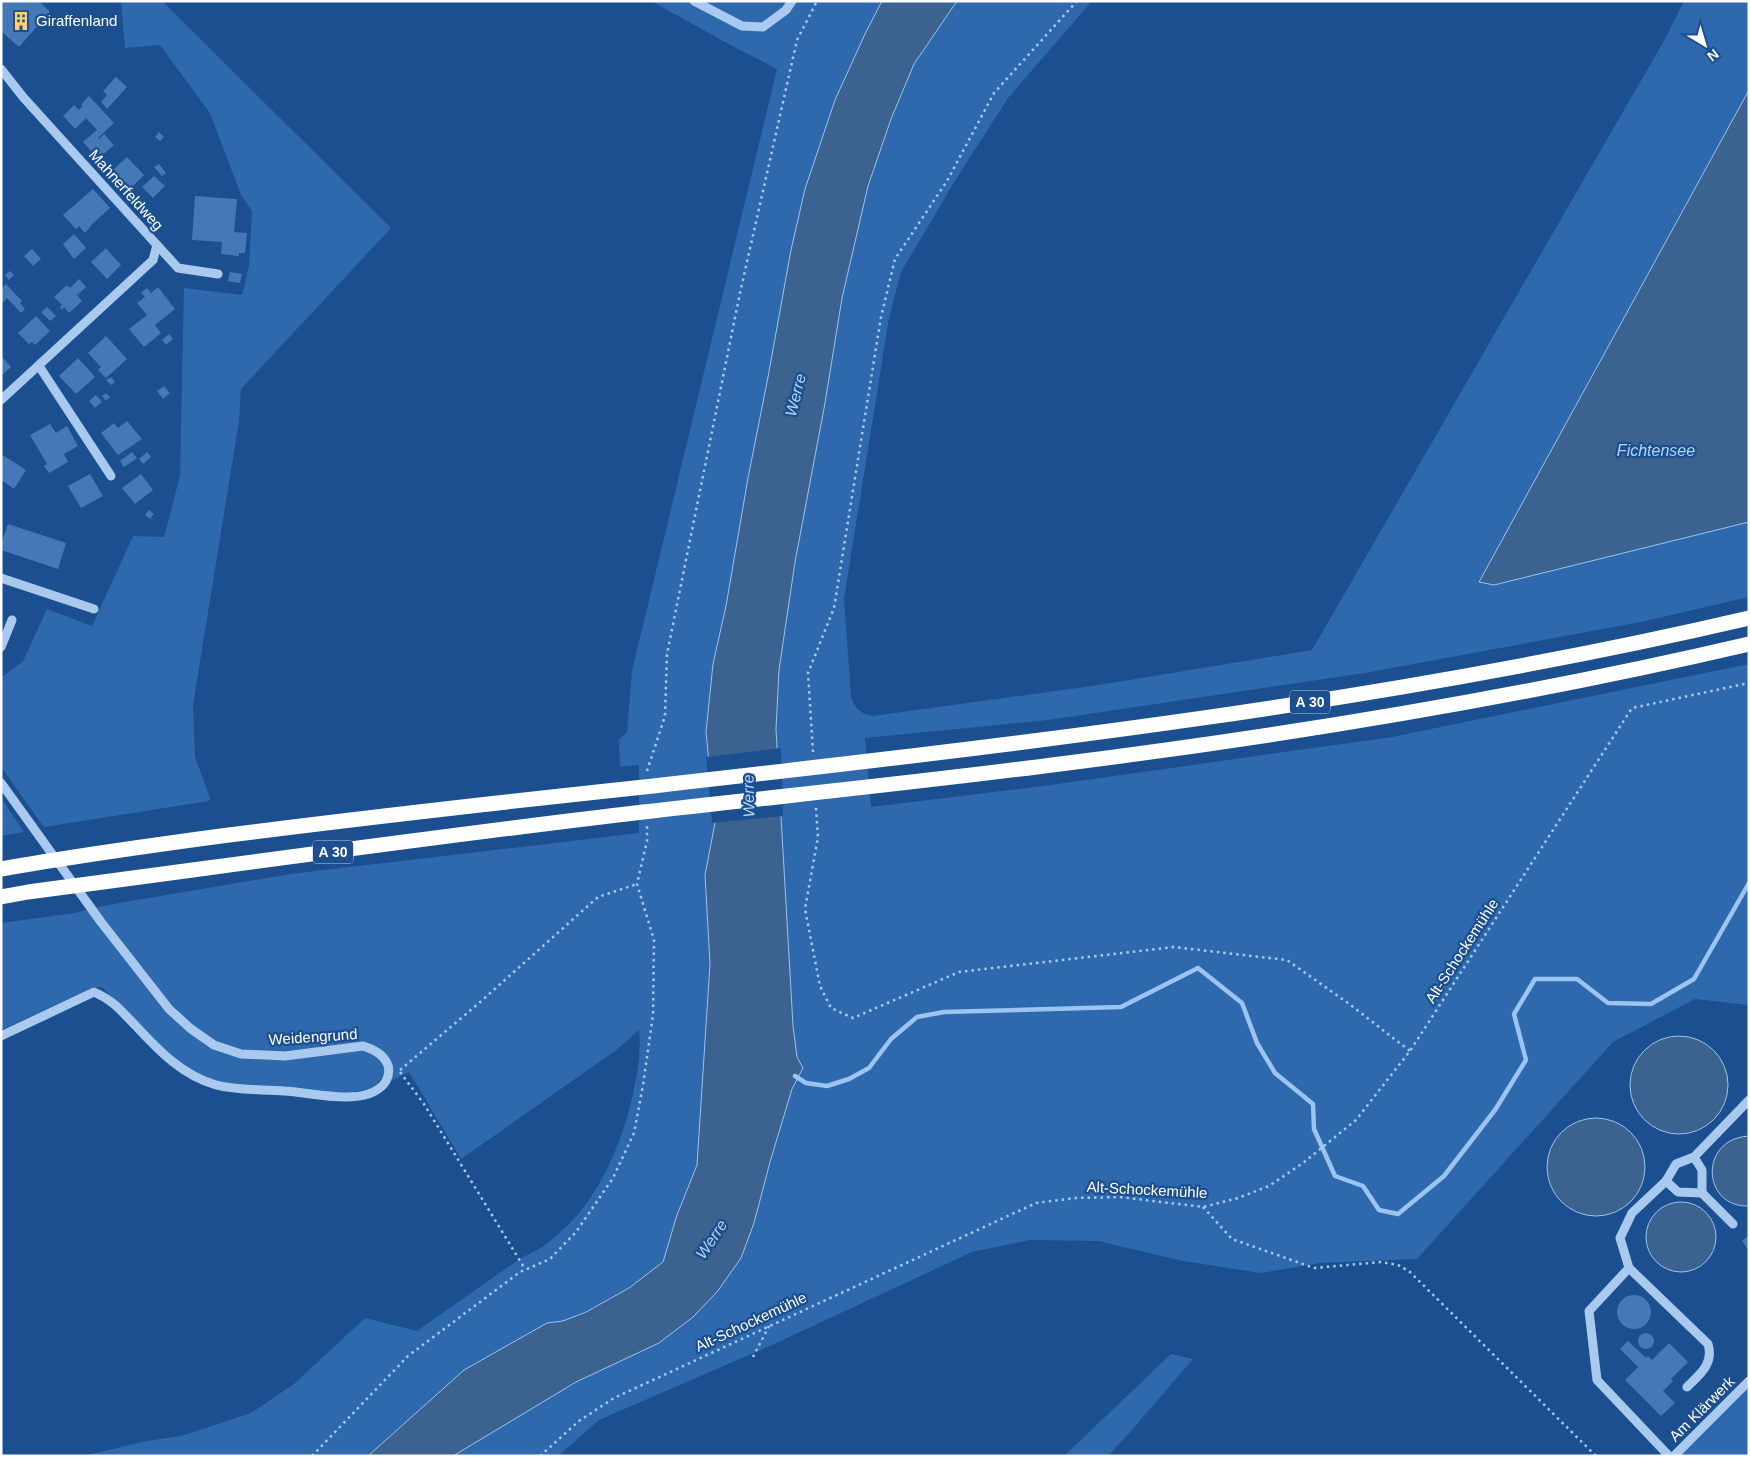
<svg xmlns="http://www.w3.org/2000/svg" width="1750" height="1457" viewBox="0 0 1750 1457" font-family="Helvetica,sans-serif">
  <rect width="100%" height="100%" fill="#1b4f8f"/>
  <!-- green -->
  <g fill="#2e69ad">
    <path d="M 121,1 L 162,1 L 391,228 L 241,389 L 239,421 L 193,705 L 195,757 L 210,798 L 209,801 L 44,827 L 1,767 L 1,678 L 23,661 L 47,609 L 92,626 L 133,536 L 164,537 L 180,476 L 184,288 L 242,295 L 249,266 L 252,211 L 241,195 L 210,113 L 160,45 L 125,48 Z"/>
    <path d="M 651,1 L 882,1 L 865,34 L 768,377 L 748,478 L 726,606 L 713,664 L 706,732 L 715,823 L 705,875 L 710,964 L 697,1165 L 677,1215 L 663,1262 L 629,1288 L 585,1312 L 563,1321 L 547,1323 L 464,1370 L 368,1456 L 91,1456 L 92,1454 L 146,1441 L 181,1436 L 251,1413 L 294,1384 L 365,1318 L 417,1331 C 450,1308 482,1285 514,1263 C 523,1256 534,1252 544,1246 C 552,1240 560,1232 567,1226 C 599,1195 621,1145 631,1102 C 636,1082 642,1050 639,1030 L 615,1051 L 461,1159 L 409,1072 L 391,1081 L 385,1075 L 373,1088 L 353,1092 L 328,1092 L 217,1084 L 188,1072 L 163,1053 L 102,987 L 92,988 L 1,1030 L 1,923 L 75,913 L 102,906 L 290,874 L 639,833 L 639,765 L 620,767 L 619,740 L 627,732 L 632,671 L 777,69 L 736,48 Z"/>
    <path d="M 957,1 L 1092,1 L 1008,98 L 953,184 L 901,272 L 889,318 L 844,599 L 851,696 C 855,709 859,713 873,716 L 1099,685 L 1312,650 L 1665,39 L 1684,1 L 1749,1 L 1749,90 L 1479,582 L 1494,585 L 1749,522 L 1749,597 L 1641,622 L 1365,673 L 1048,720 L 865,738 L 871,807 L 1050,785 L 1392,737 L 1749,664 L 1749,1005 L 1695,999 L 1613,1042 L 1417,1259 L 1320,1263 L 1261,1273 L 1183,1261 L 1098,1241 L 1030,1240 L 972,1252 L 772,1345 L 599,1420 L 558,1456 L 453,1456 L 576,1382 L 659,1343 L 693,1317 L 717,1292 L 754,1223 L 770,1162 L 792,1089 L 803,1068 L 797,1057 L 793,1026 L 776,729 L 779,670 L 795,562 L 825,403 L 842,298 L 868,186 L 891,119 L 914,64 Z"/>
    <path d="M 1,798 L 24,832 L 1,836 Z"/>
    <path d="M 1171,1354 L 1193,1359 L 1131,1431 L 1108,1456 L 1064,1456 Z"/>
    <path d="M 1749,1376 L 1749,1456 L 1668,1456 Z"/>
  </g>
  <!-- water -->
  <g fill="#3c6290" stroke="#9cc4f0">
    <path d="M 882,1 L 957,1 L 914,64 L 891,119 L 868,186 L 842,298 L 825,403 L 795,562 L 779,670 L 776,729 L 793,1026 L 797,1057 L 803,1068 L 792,1089 L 770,1162 L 754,1223 L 741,1258 L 717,1292 L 693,1317 L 659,1343 L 576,1382 L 453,1456 L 368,1456 L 464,1370 L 547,1323 L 563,1321 L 586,1312 L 629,1288 L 663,1262 L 677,1215 L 697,1165 L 710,964 L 705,875 L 715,823 L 706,732 L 713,664 L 726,606 L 748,478 L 768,377 L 791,250 L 805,189 L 835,100 L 865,34 Z"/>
    <path d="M 1749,90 L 1749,522 L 1494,585 L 1479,582 Z"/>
    <circle cx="1679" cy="1085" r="49"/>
    <circle cx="1596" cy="1167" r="49"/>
    <path d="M 1749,1136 L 1749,1206 C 1702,1208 1698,1139 1749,1136 Z"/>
    <circle cx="1681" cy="1237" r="35"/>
  </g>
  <!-- pier -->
  <path fill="#1b4f8f" d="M 781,748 L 783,816 L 712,823 L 706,757 Z"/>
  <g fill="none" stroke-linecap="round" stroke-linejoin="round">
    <!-- stream -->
    <path stroke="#9cc4f0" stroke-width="4.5" d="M 795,1076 L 806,1083 L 827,1086 L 849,1079 L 869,1068 L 891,1039 L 917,1017 L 944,1012 L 1121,1007 L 1198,968 L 1242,1003 L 1257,1043 L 1275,1073 L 1313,1104 L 1314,1129 L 1335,1176 L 1363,1186 L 1379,1210 L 1398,1214 L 1444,1176 L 1495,1110 L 1526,1060 L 1514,1014 L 1535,979 L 1577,979 L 1608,1003 L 1651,1004 L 1694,979 L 1749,883"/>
  </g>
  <!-- building -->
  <g fill="#4478b7">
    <path d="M 1,1 L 39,1 L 50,12 L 19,47 L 1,31 Z"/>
    <path d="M 116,77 L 127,87 L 107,109 L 101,102 L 107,95 L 103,91 Z"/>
    <path d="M 89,96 L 114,123 L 98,138 L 99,139 L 104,134 L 114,145 L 98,159 L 83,142 L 97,130 L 86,118 L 75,129 L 63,116 L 74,105 L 79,110 L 83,106 L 81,105 Z"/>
    <path d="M 159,132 L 164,137 L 160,141 L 155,137 Z"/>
    <path d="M 127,157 L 144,175 L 128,191 L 111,172 Z"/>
    <path d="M 159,164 L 166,173 L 162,176 L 154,167 Z"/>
    <path d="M 154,176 L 165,186 L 153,198 L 142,187 Z"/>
    <path d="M 93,189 L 110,208 L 91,225 L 91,226 L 85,233 L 79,226 L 76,229 L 63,215 Z"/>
    <path d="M 195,196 L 237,199 L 234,232 L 247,233 L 245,253 L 239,253 L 239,256 L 221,254 L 222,242 L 192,240 Z"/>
    <path d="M 74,234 L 86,248 L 74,259 L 63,244 Z"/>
    <path d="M 106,248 L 121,265 L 107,279 L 91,262 Z"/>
    <path d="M 32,249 L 41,259 L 33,266 L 24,256 Z"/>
    <path d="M 10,271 L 14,275 L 9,280 L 5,275 Z"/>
    <path d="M 230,272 L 242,274 L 240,283 L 228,281 Z"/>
    <path d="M 79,279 L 86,287 L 77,295 L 82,301 L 69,313 L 64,307 L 62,310 L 60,307 L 62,305 L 54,297 L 67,285 L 70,288 Z"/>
    <path d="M 6,284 L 22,301 L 20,303 L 25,309 L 21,313 L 7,298 L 1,304 L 1,289 Z"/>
    <path d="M 158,287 L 175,309 L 155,325 L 161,333 L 144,347 L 129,329 L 147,315 L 137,303 L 145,297 L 141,293 L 147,288 L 151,293 Z"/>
    <path d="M 47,307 L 56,316 L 50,321 L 41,312 Z"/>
    <path d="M 36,316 L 50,331 L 35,345 L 32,342 L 29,344 L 18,333 Z"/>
    <path d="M 169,334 L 173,339 L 166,345 L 162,340 Z"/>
    <path d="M 106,336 L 127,359 L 106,378 L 98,370 L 101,367 L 88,353 Z"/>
    <path d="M 1,356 L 11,367 L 1,376 Z"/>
    <path d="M 78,358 L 95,377 L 76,394 L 59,376 Z"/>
    <path d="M 111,377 L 115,382 L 111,385 L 106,380 Z"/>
    <path d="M 164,386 L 170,393 L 163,399 L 157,391 Z"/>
    <path d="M 106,393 L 110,397 L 106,401 L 102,396 Z"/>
    <path d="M 96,395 L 102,402 L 95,408 L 89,401 Z"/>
    <path d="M 127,421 L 142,439 L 118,455 L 101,433 L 114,423 L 118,428 Z"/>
    <path d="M 50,424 L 56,433 L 67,426 L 78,446 L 64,454 L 68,462 L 49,473 L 44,466 L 47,464 L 30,435 Z"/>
    <path d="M 132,452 L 137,458 L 124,467 L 120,461 Z"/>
    <path d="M 147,452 L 151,457 L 143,464 L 139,459 Z"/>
    <path d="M 1,454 L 26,470 L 14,489 L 1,480 Z"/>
    <path d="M 90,474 L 103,496 L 81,508 L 68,486 Z"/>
    <path d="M 141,474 L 153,490 L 135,504 L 122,488 Z"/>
    <path d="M 149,510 L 154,514 L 150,519 L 145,515 Z"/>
    <path d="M 8,524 L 66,543 L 58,569 L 1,550 L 1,544 Z"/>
    <path d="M 1749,1235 L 1749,1251 L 1742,1241 Z"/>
    <circle cx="1634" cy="1312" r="17"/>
    <circle cx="1646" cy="1341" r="8"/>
    <path d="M 1628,1341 L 1646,1358 L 1648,1356 L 1652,1360 L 1669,1343 L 1688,1362 L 1671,1379 L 1673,1381 L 1663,1391 L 1675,1403 L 1661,1416 L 1625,1380 L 1638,1367 L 1620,1349 Z"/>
  </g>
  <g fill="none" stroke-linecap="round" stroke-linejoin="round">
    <!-- path -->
    <g stroke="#a9c9ee" stroke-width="2.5" stroke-dasharray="2.5 4" stroke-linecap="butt">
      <path d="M 813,752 L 808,673 L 834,608 L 881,317 L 895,259 L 947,181 L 994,93 L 1077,1"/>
      <path d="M 647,771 L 665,716 L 667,654 L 740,293 L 797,40 L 817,1"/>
      <path d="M 816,808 L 818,837 L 805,909 L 820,986 L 831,1008 L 853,1018 L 959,972 L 1174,947 L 1287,960 L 1348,1003 L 1410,1051"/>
      <path d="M 400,1070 L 479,1003 L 598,897 L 637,884"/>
      <path d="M 400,1072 L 424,1104 L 525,1269"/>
      <path d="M 1203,1207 L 1232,1239 L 1314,1268 L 1381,1262 L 1398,1265 L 1410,1272 L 1596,1456"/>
      <path d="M 753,1357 L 769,1326"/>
      <path d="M 312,1456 L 408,1356 L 520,1272 L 550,1259 L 576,1232 L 613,1178 L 634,1133 L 643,1085 L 653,1015 L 654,940 L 637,884 L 647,841 L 647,826"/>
      <path d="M 540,1456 L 579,1421 L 614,1398 L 1036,1203 L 1075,1198 L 1120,1197 L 1203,1207 L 1238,1198 L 1269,1186 L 1303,1163 L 1356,1120 L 1410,1051 L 1632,708 L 1749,683"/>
    </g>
    <!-- minor -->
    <g stroke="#a9c9ee" stroke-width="9">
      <path d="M 694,1 L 742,26 L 763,27 L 786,10 L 792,1"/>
      <path d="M 1,69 L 23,97 L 157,245 L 153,260 L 1,400"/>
      <path d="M 157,245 L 178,268 L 218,274"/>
      <path d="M 39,366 L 111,476"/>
      <path d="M 1,578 L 94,609"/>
      <path d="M 1,647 L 12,620"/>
      <path d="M 1,783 L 101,922 L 169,1009 L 191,1029 L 214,1045 L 241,1054 L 285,1056 L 363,1046 C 372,1049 382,1053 387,1063 C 390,1069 389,1075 386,1081 C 369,1109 311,1092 285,1091 C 262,1089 238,1091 216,1085 C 182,1075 159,1051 135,1025 C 120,1010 114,1001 94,992 L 1,1036"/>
      <path d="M 1666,1181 L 1676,1164 L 1694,1157"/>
      <path d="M 1702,1193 L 1702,1170 L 1694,1157 L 1749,1100"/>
      <path d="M 1629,1268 L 1708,1344 C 1714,1364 1700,1374 1687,1387"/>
      <path d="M 1669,1456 L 1597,1380 L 1589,1311 L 1629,1268 L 1620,1238 L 1632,1213 L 1666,1181 L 1678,1192 L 1702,1193 L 1733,1224"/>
      <path d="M 1674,1456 L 1749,1381"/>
    </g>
    <!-- highway -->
    <g stroke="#fff" stroke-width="15">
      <path d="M 1,869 C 74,856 147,846 221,836 C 362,818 503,802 644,787 C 1014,745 1385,703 1749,618"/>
      <path d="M 1,897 L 28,892 C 233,865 438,836 643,812 C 782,796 922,782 1060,764 C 1291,735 1522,697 1749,644"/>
    </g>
  </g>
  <!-- icons -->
  <defs>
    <g id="building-bare" transform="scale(1.5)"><path d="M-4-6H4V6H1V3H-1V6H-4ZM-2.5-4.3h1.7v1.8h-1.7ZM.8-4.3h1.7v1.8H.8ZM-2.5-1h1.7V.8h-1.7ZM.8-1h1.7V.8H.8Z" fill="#ffd166" stroke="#1b4f8f" stroke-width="2.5" paint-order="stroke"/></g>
  </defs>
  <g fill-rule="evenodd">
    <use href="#building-bare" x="21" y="21"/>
  </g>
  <g text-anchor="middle" stroke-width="4.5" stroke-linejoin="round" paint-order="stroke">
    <!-- shield labels -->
    <g fill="#1b4f8f" stroke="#bbcadd" stroke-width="1">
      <rect x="1290" y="690.5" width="40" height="23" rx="4"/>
      <rect x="313" y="840.5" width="40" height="23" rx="4"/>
    </g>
    <g font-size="14" font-weight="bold" fill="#fff">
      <text x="1310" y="707">A 30</text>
      <text x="333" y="857">A 30</text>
    </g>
    <!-- poi labels -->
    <g font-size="15" fill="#fff" stroke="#1b4f8f" text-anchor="start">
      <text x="36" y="26">Giraffenland</text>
    </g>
    <!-- street labels -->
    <g font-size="15" fill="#fff" stroke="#1b4f8f">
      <text transform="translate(126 190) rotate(48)" y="5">Mahnerfeldweg</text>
      <text transform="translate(1462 951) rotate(-57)" y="5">Alt-Schockemühle</text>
      <text transform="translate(313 1037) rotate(-4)" y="5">Weidengrund</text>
      <text transform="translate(1147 1190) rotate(3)" y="5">Alt-Schockemühle</text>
      <text transform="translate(751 1322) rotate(-25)" y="5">Alt-Schockemühle</text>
      <text transform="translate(1702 1409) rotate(-45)" y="5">Am Klärwerk</text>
    </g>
    <!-- water labels -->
    <g font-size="16" font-style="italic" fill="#b5d3f5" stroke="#1b4f8f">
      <text transform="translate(795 395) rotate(-76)" y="6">Werre</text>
      <text x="1656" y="456">Fichtensee</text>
      <text transform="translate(748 796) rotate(-91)" y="6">Werre</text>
      <text transform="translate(711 1239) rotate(-56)" y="6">Werre</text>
    </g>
  </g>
  <!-- border -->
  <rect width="1750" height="1457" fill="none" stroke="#ffffff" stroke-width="5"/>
  <!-- north arrow -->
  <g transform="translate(1705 45) rotate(142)" stroke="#1b4f8f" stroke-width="4" paint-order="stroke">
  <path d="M0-4L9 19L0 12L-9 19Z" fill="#ffffff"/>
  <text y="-8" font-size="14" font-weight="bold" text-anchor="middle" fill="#ffffff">N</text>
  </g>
</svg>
